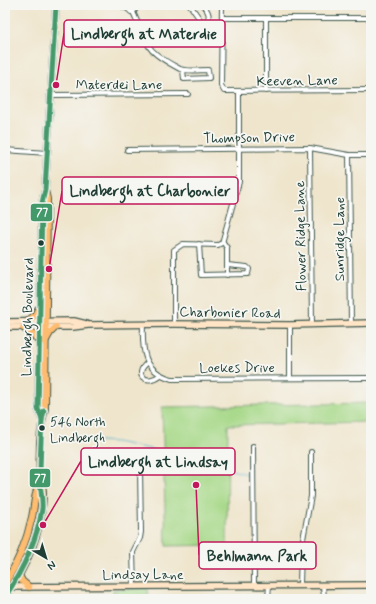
<svg xmlns="http://www.w3.org/2000/svg" width="376" height="604" viewBox="0 0 376 604" font-family="Mynerve,sans-serif">
  <rect width="100%" height="100%" fill="#f6f6f2"/>
  <filter id="ink" filterUnits="userSpaceOnUse"><feTurbulence type="fractalNoise" baseFrequency=".025" numOctaves="2"/><feDisplacementMap in="SourceGraphic" scale="8" xChannelSelector="R" yChannelSelector="G"/><feConvolveMatrix kernelMatrix="1 2 1 2 8 2 1 2 1" color-interpolation-filters="sRGB"/></filter>
  <filter id="wash" filterUnits="userSpaceOnUse"><feTurbulence type="fractalNoise" baseFrequency=".012" numOctaves="4" result="noise"/><feDisplacementMap in="SourceGraphic" scale="16" xChannelSelector="R" yChannelSelector="G"/><feGaussianBlur stdDeviation="0.9" result="paint"/><feColorMatrix in="noise" values="0 0 0 0 0 0 0 0 0 0 0 0 0 0 0 0 0 1.4 0 .05"/><feComposite in="paint" operator="in"/></filter>
  <g filter="url(#wash)">
    <rect width="100%" height="100%" fill="#efe5cc"/>
    <!-- green -->
    <g fill="#a6d887" stroke="#628a5e">
      <path d="M 371,403 L 371,422 L 228,425 L 227,545 L 166,546 L 162,407 Z"/>
      <path d="M 148,588 L 148,599 L 113,599 L 113,590 Z"/>
    </g>
    <g fill="none" stroke-linecap="round" stroke-linejoin="round">
      <!-- stream -->
      <path stroke="#4aaec9" stroke-width="1" d="M 70,439 L 116,442 L 179,455 L 202,456 L 224,468 L 247,474"/>
    </g>
  </g>
  <g filter="url(#ink)">
    <g fill="none" stroke-linecap="round" stroke-linejoin="round">
      <!-- street casing -->
      <g stroke="#3e564b" stroke-width="6">
        <g id="street">
          <path d="M 120,5 L 128,9"/>
          <path d="M 131,5 L 128,9 L 131,12 L 135,10 L 133,5"/>
          <path d="M 190,5 L 203,24 C 212,18 209,12 203,5"/>
          <path d="M 222,5 L 221,85 L 224,91 L 371,90"/>
          <path d="M 135,8 L 143,5"/>
          <path d="M 133,12 C 149,47 144,50 180,69 C 189,72 199,70 208,70 L 209,78 L 184,79 L 183,70"/>
          <path d="M 222,18 L 371,18"/>
          <path d="M 266,19 L 266,91"/>
          <path d="M 51,95 L 188,94"/>
          <path d="M 310,148 L 312,324"/>
          <path d="M 5,150 L 47,153"/>
          <path d="M 127,150 L 310,148 L 349,155 L 371,155"/>
          <path d="M 349,155 L 351,323"/>
          <path d="M 223,242 L 227,248 L 227,275"/>
          <path d="M 199,244 L 201,275 L 248,274 L 249,269 L 247,267 L 227,265"/>
          <path d="M 143,324 C 142,351 143,371 172,379 L 371,378"/>
          <path d="M 174,324 L 174,250 L 183,244 L 218,245 L 222,243 L 239,182 L 239,91"/>
          <path d="M 290,325 L 290,378"/>
          <path d="M 147,363 C 133,375 146,386 160,375"/>
          <path d="M 253,446 L 254,585"/>
          <path d="M 300,585 L 301,550 L 311,496 L 311,452"/>
          <path d="M 323,585 L 324,599"/>
          <path d="M 134,586 L 133,552 L 140,538 L 141,532 L 140,468"/>
          <path d="M 268,599 L 269,585"/>
        </g>
      </g>
      <!-- secondary casing -->
      <g stroke="#3e564b" stroke-width="8">
        <g id="secondary">
          <path d="M 5,322 L 74,321 L 86,324"/>
          <path d="M 5,327 L 73,327 L 88,325 L 174,324 L 290,325 L 371,323"/>
          <path d="M 5,587 L 371,585"/>
        </g>
      </g>
      <!-- primary casing -->
      <g stroke="#3e564b" stroke-width="8">
        <g id="primary">
          <path d="M 28,321 L 35,315 L 38,309"/>
          <path d="M 23,328 L 32,333 L 39,342"/>
          <path d="M 46,340 L 50,333 L 56,327"/>
          <path d="M 42,420 L 38,409 L 42,203 L 45,190 L 56,5"/>
          <path d="M 19,575 L 22,581 L 29,587"/>
          <path d="M 5,583 C 18,563 27,540 32,517 C 35,504 34,493 40,481"/>
          <path d="M 5,597 C 26,568 44,528 43,491 C 43,487 41,483 40,479 C 39,457 39,430 45,409 L 47,199 L 45,190"/>
        </g>
      </g>
      <!-- street -->
      <use href="#street" stroke="#fff" stroke-width="4"/>
      <!-- secondary -->
      <use href="#secondary" stroke="#ffe4c6" stroke-width="5.5"/>
      <!-- primary -->
      <use href="#primary" stroke="#febc70" stroke-width="6"/>
      <!-- bus-1 casing -->
      <g stroke="#f6f6f2" stroke-width="8">
        <g id="bus-1">
          <path d="M 42,420 L 38,409 L 42,203 L 45,190 L 56,5"/>
          <path d="M 5,597 C 22,571 37,541 42,509 C 43,499 40,489 40,479 C 40,459 41,440 42,420 L 44,411"/>
        </g>
      </g>
      <!-- bus-1 -->
      <use href="#bus-1" stroke="#44996b" stroke-width="5"/>
    </g>
  </g>
  <!-- markers -->
  <g fill="#1f3d34" stroke="#f6f6f2" stroke-width="1.5">
    <circle cx="41" cy="243" r="3.5"/>
    <circle cx="42" cy="428" r="3.5"/>
  </g>
  <g text-anchor="middle" stroke-width="3.5" stroke-linejoin="round" paint-order="stroke">
    <!-- bus labels -->
    <g font-size="13" fill="#1f3d34" stroke="#f6f6f2" text-anchor="start">
      <text x="50" y="426">546 North<tspan x="50" dy="16">Lindbergh</tspan></text>
    </g>
    <!-- street labels -->
    <g font-size="14" fill="#1f3d34" stroke="#f6f6f2">
      <text transform="translate(297 80) rotate(-1)" y="5">Keeven Lane</text>
      <text x="119" y="89">Materdei Lane</text>
      <text transform="translate(249 137) rotate(-1)" y="5">Thompson Drive</text>
      <text transform="translate(300 236) rotate(-91)" y="5">Flower Ridge Lane</text>
      <text transform="translate(339 239) rotate(-90)" y="5">Sunridge Lane</text>
      <text transform="translate(230 312) rotate(1)" y="5">Charbonier Road</text>
      <text transform="translate(27 317) rotate(-89)" y="5">Lindbergh Boulevard</text>
      <text x="237" y="372">Loekes Drive</text>
      <text x="143" y="579">Lindsay Lane</text>
    </g>
  </g>
  <!-- callouts -->
  <path fill="none" stroke="#c2185b" stroke-width="1.5" d="M56 85L64 33M49 269L62 191M43 525L81 461M196 485L199 555"/>
  <g fill="#c2185b" stroke="#f6f6f2" stroke-width="1.5">
    <circle cx="56" cy="85" r="4"/>
    <circle cx="49" cy="269" r="4"/>
    <circle cx="43" cy="525" r="4"/>
    <circle cx="196" cy="485" r="4"/>
  </g>
  <g fill="#f6f6f2" stroke="#c2185b" stroke-width="1.5">
    <rect x="64" y="20" width="161" height="27" rx="4"/>
    <rect x="62" y="177" width="176" height="27" rx="4"/>
    <rect x="81" y="448" width="154" height="27" rx="4"/>
    <rect x="199" y="542" width="117" height="27" rx="4"/>
  </g>
  <g font-size="15" text-anchor="middle" font-weight="bold" fill="#1f3d34">
    <text x="144" y="39">Lindbergh at Materdie</text>
    <text x="150" y="196">Lindbergh at Charbonier</text>
    <text x="158" y="467">Lindbergh at Lindsay</text>
    <text x="257" y="561">Behlmann Park</text>
  </g>
  <g stroke="#f6f6f2" stroke-width="1.5">
    <rect x="30" y="203" width="23" height="19" rx="4" fill="#44996b"/>
    <rect x="29" y="468" width="22" height="20" rx="4" fill="#44996b"/>
  </g>
  <g font-size="11" text-anchor="middle" font-weight="bold" fill="#fff">
    <text x="42" y="216">77</text>
    <text x="40" y="482">77</text>
  </g>
  <!-- margin -->
  <rect width="376" height="604" fill="none" stroke="#f6f6f2" stroke-width="20"/>
  <!-- north arrow -->
  <g transform="translate(46 558) rotate(142)" stroke="#f6f6f2" stroke-width="3" paint-order="stroke">
  <path d="M0-3L7 15L0 10L-7 15Z" fill="#1f3d34"/>
  <text y="-6" font-size="11" font-weight="bold" text-anchor="middle" fill="#1f3d34">N</text>
  </g>
</svg>
